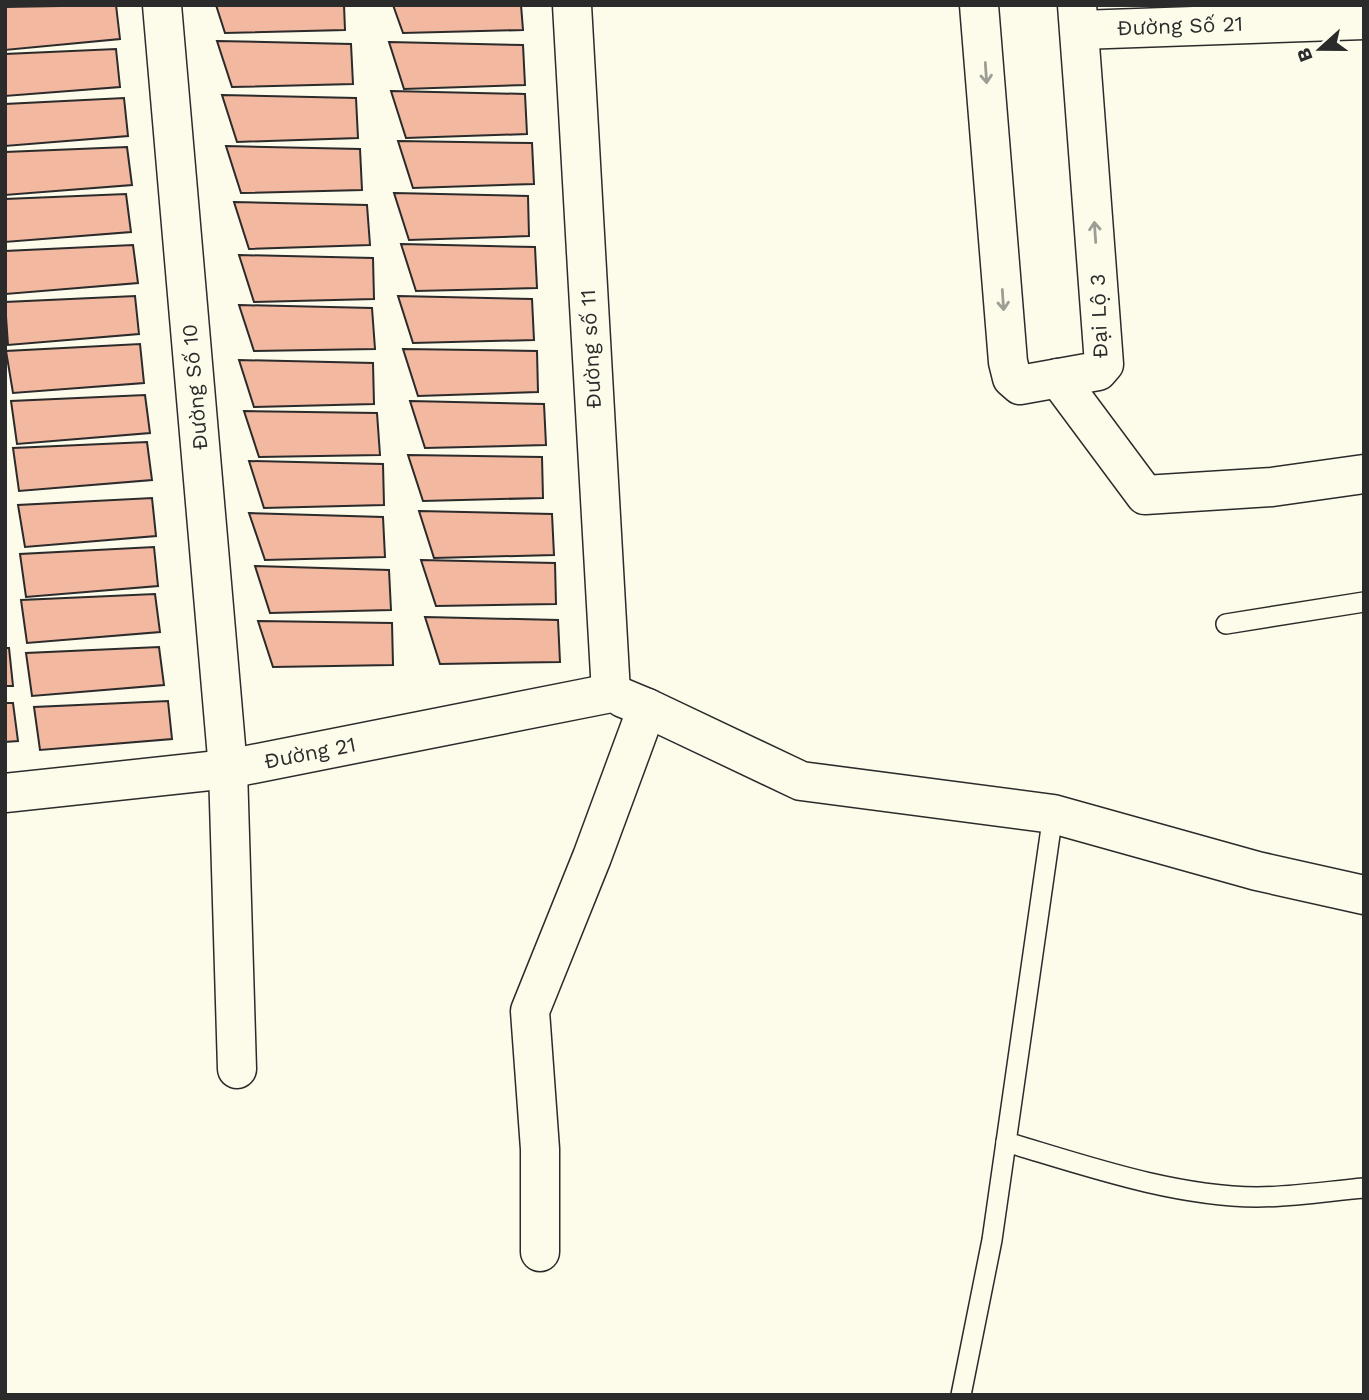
<svg xmlns="http://www.w3.org/2000/svg" width="1369" height="1400" viewBox="0 0 1369 1400" font-family="'Work Sans',sans-serif">
  <rect width="100%" height="100%" fill="#fdfbea"/>
  <!-- building -->
  <g fill="#f2b8a0" stroke="#2b2b2b" stroke-width="2">
    <path d="M 116,5 L 120,39 L 5,50 L 5,7 Z"/>
    <path d="M 216,5 L 344,5 L 345,30 L 225,33 Z"/>
    <path d="M 393,5 L 521,5 L 523,30 L 403,33 Z"/>
    <path d="M 217,41 L 351,44 L 353,84 L 232,87 Z"/>
    <path d="M 389,42 L 523,45 L 525,85 L 404,89 Z"/>
    <path d="M 116,49 L 120,87 L 5,96 L 5,54 Z"/>
    <path d="M 391,91 L 525,94 L 527,134 L 406,138 Z"/>
    <path d="M 222,95 L 356,98 L 358,138 L 237,142 Z"/>
    <path d="M 124,98 L 128,136 L 5,146 L 5,104 Z"/>
    <path d="M 398,141 L 532,143 L 534,184 L 413,188 Z"/>
    <path d="M 226,146 L 360,149 L 362,190 L 241,193 Z"/>
    <path d="M 127,147 L 132,185 L 5,195 L 5,152 Z"/>
    <path d="M 394,193 L 528,196 L 529,236 L 409,240 Z"/>
    <path d="M 126,194 L 131,232 L 5,242 L 5,199 Z"/>
    <path d="M 234,202 L 367,205 L 370,245 L 249,249 Z"/>
    <path d="M 401,244 L 535,247 L 537,288 L 416,291 Z"/>
    <path d="M 133,245 L 138,283 L 6,294 L 5,251 Z"/>
    <path d="M 239,255 L 373,258 L 374,299 L 254,302 Z"/>
    <path d="M 135,296 L 139,334 L 8,345 L 5,302 Z"/>
    <path d="M 398,296 L 532,299 L 534,340 L 413,343 Z"/>
    <path d="M 239,305 L 372,308 L 375,349 L 254,351 Z"/>
    <path d="M 140,344 L 144,383 L 13,393 L 6,351 Z"/>
    <path d="M 403,349 L 537,351 L 538,392 L 418,396 Z"/>
    <path d="M 239,360 L 373,363 L 374,404 L 254,407 Z"/>
    <path d="M 145,395 L 150,433 L 17,444 L 11,401 Z"/>
    <path d="M 410,401 L 544,404 L 546,445 L 425,448 Z"/>
    <path d="M 244,411 L 377,413 L 380,455 L 259,457 Z"/>
    <path d="M 147,442 L 152,480 L 19,491 L 13,448 Z"/>
    <path d="M 408,455 L 542,457 L 543,498 L 423,501 Z"/>
    <path d="M 249,461 L 383,464 L 384,505 L 264,508 Z"/>
    <path d="M 152,498 L 156,536 L 25,547 L 18,505 Z"/>
    <path d="M 419,511 L 552,514 L 554,555 L 434,558 Z"/>
    <path d="M 249,513 L 383,517 L 385,557 L 265,560 Z"/>
    <path d="M 154,547 L 158,586 L 26,597 L 20,554 Z"/>
    <path d="M 421,560 L 555,563 L 556,604 L 436,606 Z"/>
    <path d="M 255,566 L 389,570 L 391,610 L 270,613 Z"/>
    <path d="M 155,594 L 160,632 L 27,643 L 21,600 Z"/>
    <path d="M 425,617 L 558,620 L 560,662 L 440,664 Z"/>
    <path d="M 258,621 L 392,623 L 393,665 L 273,667 Z"/>
    <path d="M 159,647 L 164,685 L 32,696 L 26,653 Z"/>
    <path d="M 5,648 L 9,648 L 13,686 L 5,686 Z"/>
    <path d="M 168,701 L 172,739 L 40,750 L 34,707 Z"/>
    <path d="M 5,703 L 13,703 L 18,741 L 5,742 Z"/>
  </g>
  <g fill="none" stroke-linecap="round" stroke-linejoin="round">
    <!-- service casing -->
    <g stroke="#2b2b2b" stroke-width="22">
      <g id="service">
        <path d="M 1226,624 L 1364,602"/>
        <path d="M 1006,1142 C 1087,1166 1172,1196 1257,1197 C 1292,1197 1329,1191 1364,1188"/>
        <path d="M 961,1395 L 992,1240 L 1053,814"/>
      </g>
    </g>
    <!-- minor casing -->
    <g stroke="#2b2b2b" stroke-width="41">
      <g id="minor">
        <path d="M 162,5 L 228,769 L 237,1069"/>
        <path d="M 572,5 L 611,693"/>
        <path d="M 1080,30 L 1364,20"/>
        <path d="M 1058,378 L 1145,495 L 1272,487 L 1364,474"/>
        <path d="M 647,708 L 801,781 L 1053,814 L 1257,871 L 1364,895"/>
        <path d="M 5,793 L 228,769 L 611,693"/>
        <path d="M 540,1252 L 540,1149 L 530,1011 L 592,857 L 647,708 L 623,698"/>
      </g>
    </g>
    <!-- tertiary casing -->
    <g stroke="#2b2b2b" stroke-width="41">
      <path id="tertiary" d="M 979,5 L 1008,362 L 1012,378 L 1020,385 L 1098,371 L 1104,364 L 1077,5"/>
    </g>
    <!-- service -->
    <use href="#service" stroke="#fdfbea" stroke-width="19"/>
    <!-- minor -->
    <use href="#minor" stroke="#fdfbea" stroke-width="38"/>
    <!-- tertiary -->
    <use href="#tertiary" stroke="#fdfbea" stroke-width="38"/>
  </g>
  <!-- one-way arrows -->
  <defs><path id="oneway-shaft" d="M-6 0H5M1.5-3L5.5 0L1.5 3" fill="none" stroke-width="1.6" stroke-linecap="round" stroke-linejoin="round" transform="scale(1.75)"/></defs>
  <g stroke="#9e9d94">
    <use href="#oneway-shaft" transform="translate(986 73) rotate(86)"/>
    <use href="#oneway-shaft" transform="translate(1095 232) rotate(-94)"/>
    <use href="#oneway-shaft" transform="translate(1003 300) rotate(86)"/>
  </g>
  <g text-anchor="middle" stroke-width="5" stroke-linejoin="round" paint-order="stroke">
    <!-- street labels -->
    <g font-size="21" fill="#2b2b2b" stroke="#fdfbea">
      <text transform="translate(1180 26) rotate(-2)" y="7">Đường Số 21</text>
      <text transform="translate(1099 316) rotate(-92)" y="7">Đại Lộ 3</text>
      <text transform="translate(591 349) rotate(-93)" y="7">Đường số 11</text>
      <text transform="translate(195 387) rotate(-95)" y="7">Đường Số 10</text>
      <text transform="translate(310 753) rotate(-11)" y="7">Đường 21</text>
    </g>
  </g>
  <!-- border -->
  <rect width="1369" height="1400" fill="none" stroke="#2b2b2b" stroke-width="14"/>
  <!-- north arrow -->
  <g transform="translate(1320 49) rotate(249)" stroke="#fdfbea" stroke-width="5" paint-order="stroke">
  <path d="M0-5L12 26L0 18L-12 26Z" fill="#2b2b2b"/>
  <text y="-10" font-size="19" font-weight="bold" text-anchor="middle" fill="#2b2b2b">B</text>
  </g>
</svg>
